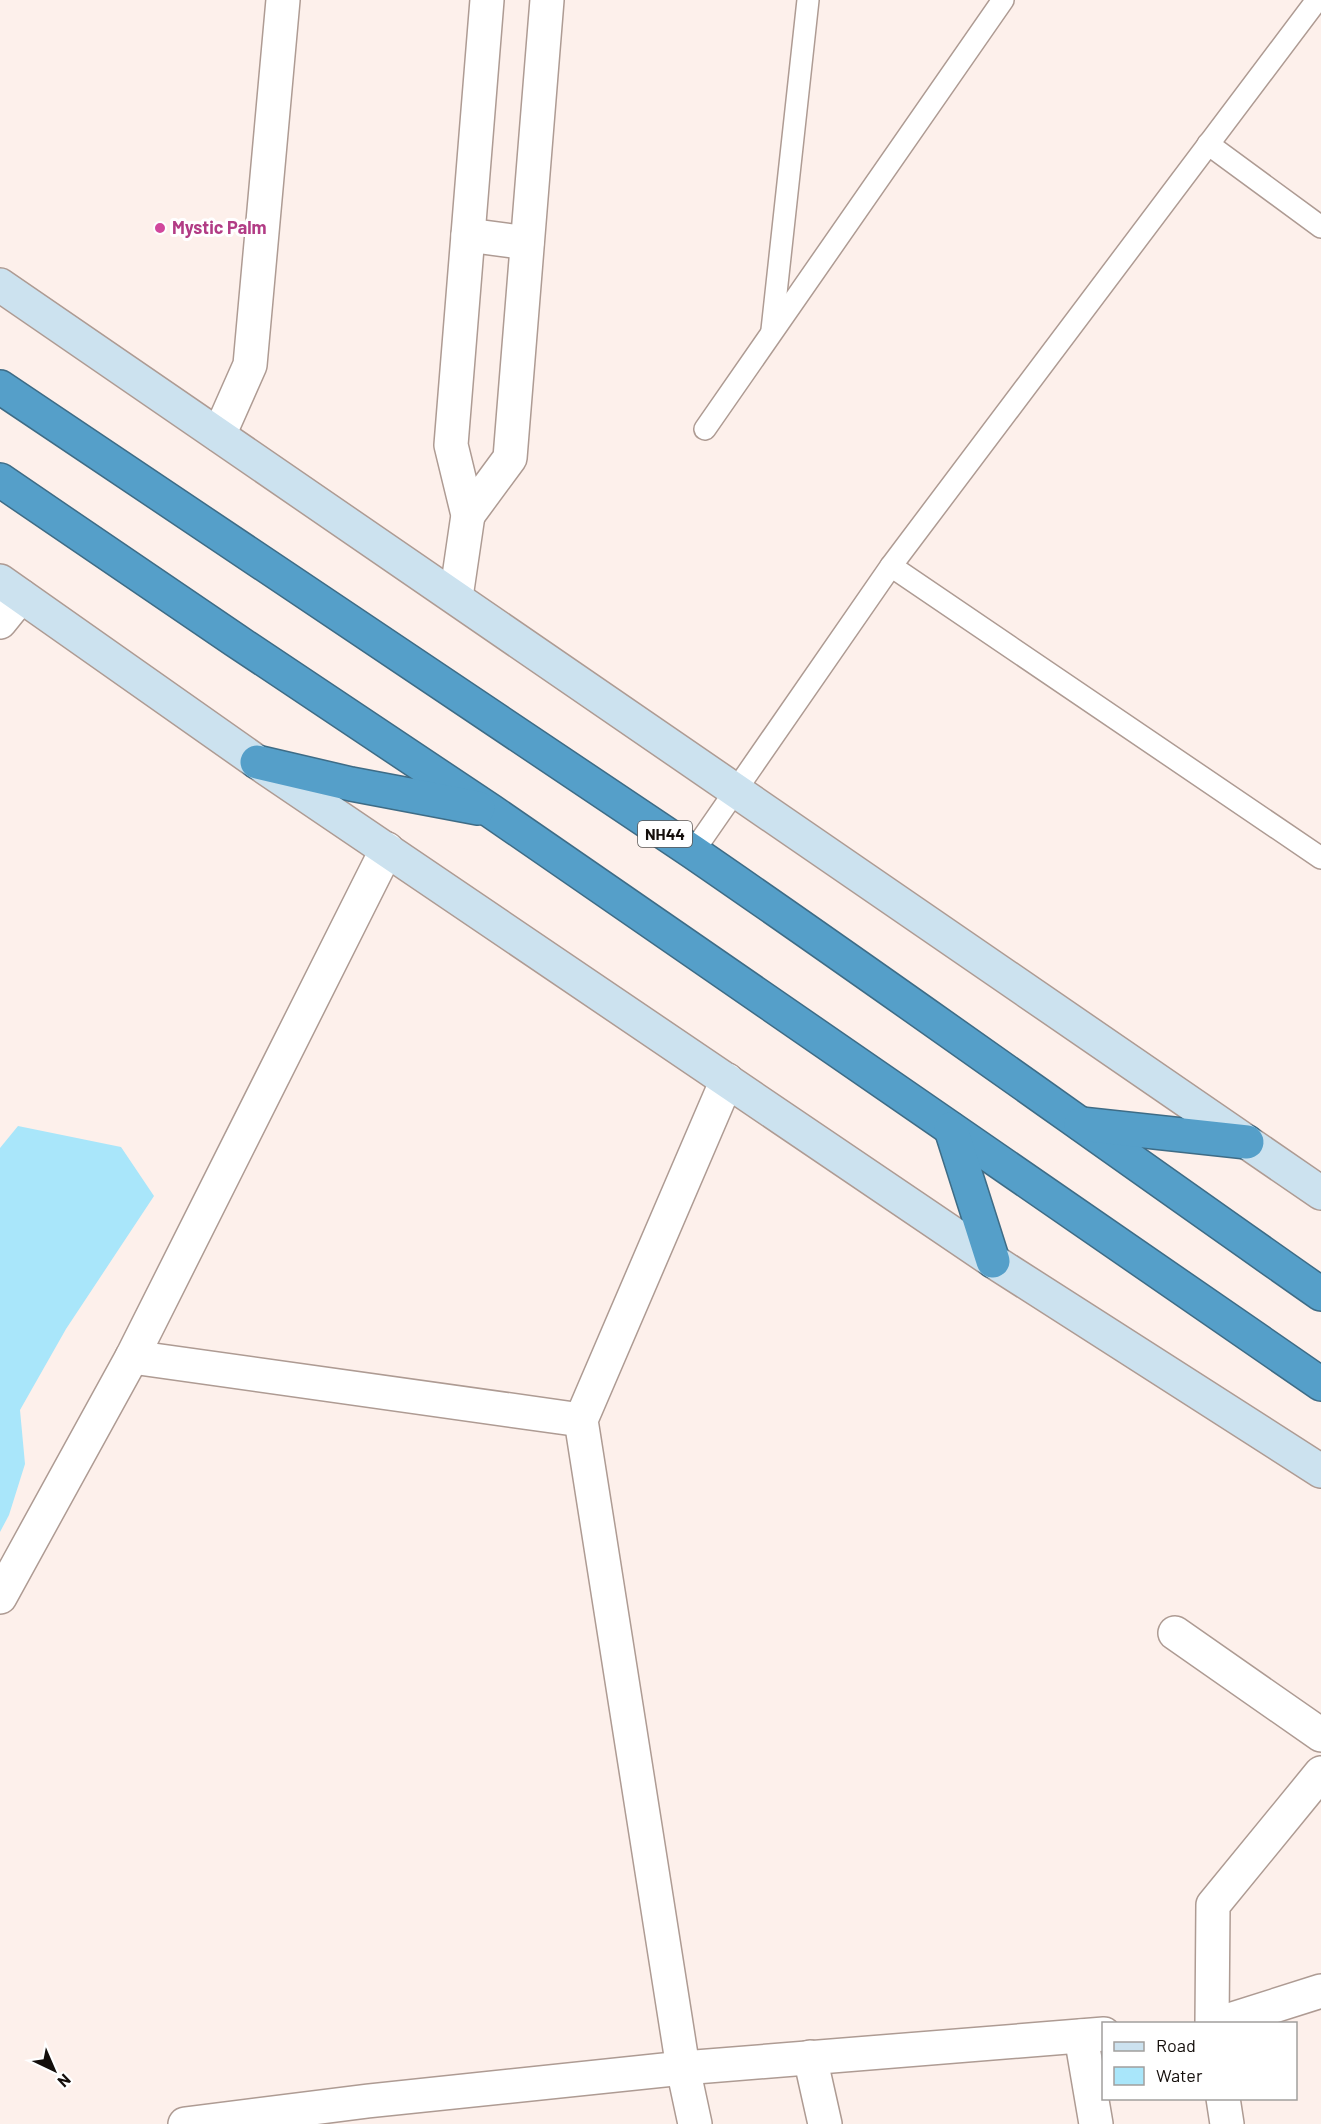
<svg xmlns="http://www.w3.org/2000/svg" width="1321" height="2124" viewBox="0 0 1321 2124" font-family="Barlow,sans-serif">
  <rect width="100%" height="100%" fill="#fdf0eb"/>
  <!-- water -->
  <path fill="#a9e6fa" d="M 18,1126 L 121,1147 L 154,1196 L 66,1329 L 20,1410 L 25,1464 L 9,1515 L 0,1532 L 0,1148 Z"/>
  <g fill="none" stroke-linecap="round" stroke-linejoin="round">
    <!-- lane casing -->
    <g stroke="#ae9b93" stroke-width="24">
      <g id="lane">
        <path d="M 1208,144 L 1321,227"/>
        <path d="M 772,330 L 808,0"/>
        <path d="M 705,429 L 1003,0"/>
        <path d="M 891,566 L 1321,858"/>
        <path d="M 693,852 L 891,566 L 1317,0"/>
      </g>
    </g>
    <!-- street casing -->
    <g stroke="#ae9b93" stroke-width="36">
      <g id="street">
        <path d="M 468,235 L 527,243"/>
        <path d="M 219,435 L 250,365 L 283,0"/>
        <path d="M 468,515 L 510,458 L 547,0"/>
        <path d="M 456,597 L 468,515 L 451,445 L 487,0"/>
        <path d="M 0,622 L 21,596"/>
        <path d="M 132,1357 L 581,1420"/>
        <path d="M 0,1597 L 132,1357 L 387,849"/>
        <path d="M 1175,1633 L 1321,1735"/>
        <path d="M 1212,2024 L 1213,1905 L 1321,1773"/>
        <path d="M 1217,2024 L 1321,1991"/>
        <path d="M 1081,2036 L 1096,2124"/>
        <path d="M 810,2057 L 825,2124"/>
        <path d="M 1223,2098 L 1227,2124"/>
        <path d="M 185,2124 L 368,2101 L 683,2068 L 1104,2034"/>
        <path d="M 695,2124 L 683,2068 L 581,1420 L 727,1080"/>
      </g>
    </g>
    <!-- secondary casing -->
    <g stroke="#ae9b93" stroke-width="36">
      <g id="secondary">
        <path d="M 0,285 L 1321,1193"/>
        <path d="M 0,581 L 257,762 L 993,1261 L 1321,1471"/>
      </g>
    </g>
    <!-- highway casing -->
    <g stroke="#3e6c86" stroke-width="36">
      <g id="highway">
        <path d="M 0,387 L 693,852 C 904,997 1111,1147 1321,1294"/>
        <path d="M 0,480 L 235,640 L 491,811 L 1321,1384"/>
        <path d="M 257,762 L 351,784 L 478,808"/>
        <path d="M 1081,1124 L 1247,1142"/>
        <path d="M 951,1129 L 993,1261"/>
      </g>
    </g>
    <!-- lane -->
    <use href="#lane" stroke="#fff" stroke-width="21"/>
    <!-- street -->
    <use href="#street" stroke="#fff" stroke-width="33"/>
    <!-- secondary -->
    <use href="#secondary" stroke="#cce2ef" stroke-width="33"/>
    <!-- highway -->
    <use href="#highway" stroke="#559fc9" stroke-width="33"/>
  </g>
  <!-- markers -->
  <circle fill="#d1479c" stroke="#fff" stroke-width="2" cx="160" cy="228" r="6"/>
  <g text-anchor="middle" stroke-width="6" stroke-linejoin="round" paint-order="stroke">
    <!-- shield labels -->
    <rect fill="#fff" stroke="#5a5654" stroke-width="1.5" x="638" y="821" width="54" height="26" rx="4.5"/>
    <g font-size="16" font-weight="bold" fill="#140e0b">
      <text x="665" y="840">NH44</text>
    </g>
    <!-- hotel labels -->
    <g font-size="18" font-weight="bold" fill="#b23c85" stroke="#fff" text-anchor="start">
      <text x="172" y="234">Mystic Palm</text>
    </g>
  </g>
  <!-- legend -->
  <rect x="1102" y="2022" width="195" height="78" fill="#ffffff" stroke="#a19f9d" stroke-width="1.5"/>
  <rect x="1114" y="2042" width="30" height="9" fill="#cce2ef" stroke="#a19f9d" stroke-width="1.5"/>
  <text x="1156" y="2052" font-size="18" fill="#140e0b">Road</text>
  <rect x="1114" y="2067" width="30" height="18" fill="#a9e6fa" stroke="#a19f9d" stroke-width="1.5"/>
  <text x="1156" y="2082" font-size="18" fill="#140e0b">Water</text>
  <!-- north arrow -->
  <g transform="translate(54 2070) rotate(136)" stroke="#ffffff" stroke-width="4.5" paint-order="stroke">
  <path d="M0-4.5L10 22L0 15L-10 22Z" fill="#140e0b"/>
  <text y="-9" font-size="16" font-weight="bold" text-anchor="middle" fill="#140e0b">N</text>
  </g>
</svg>
